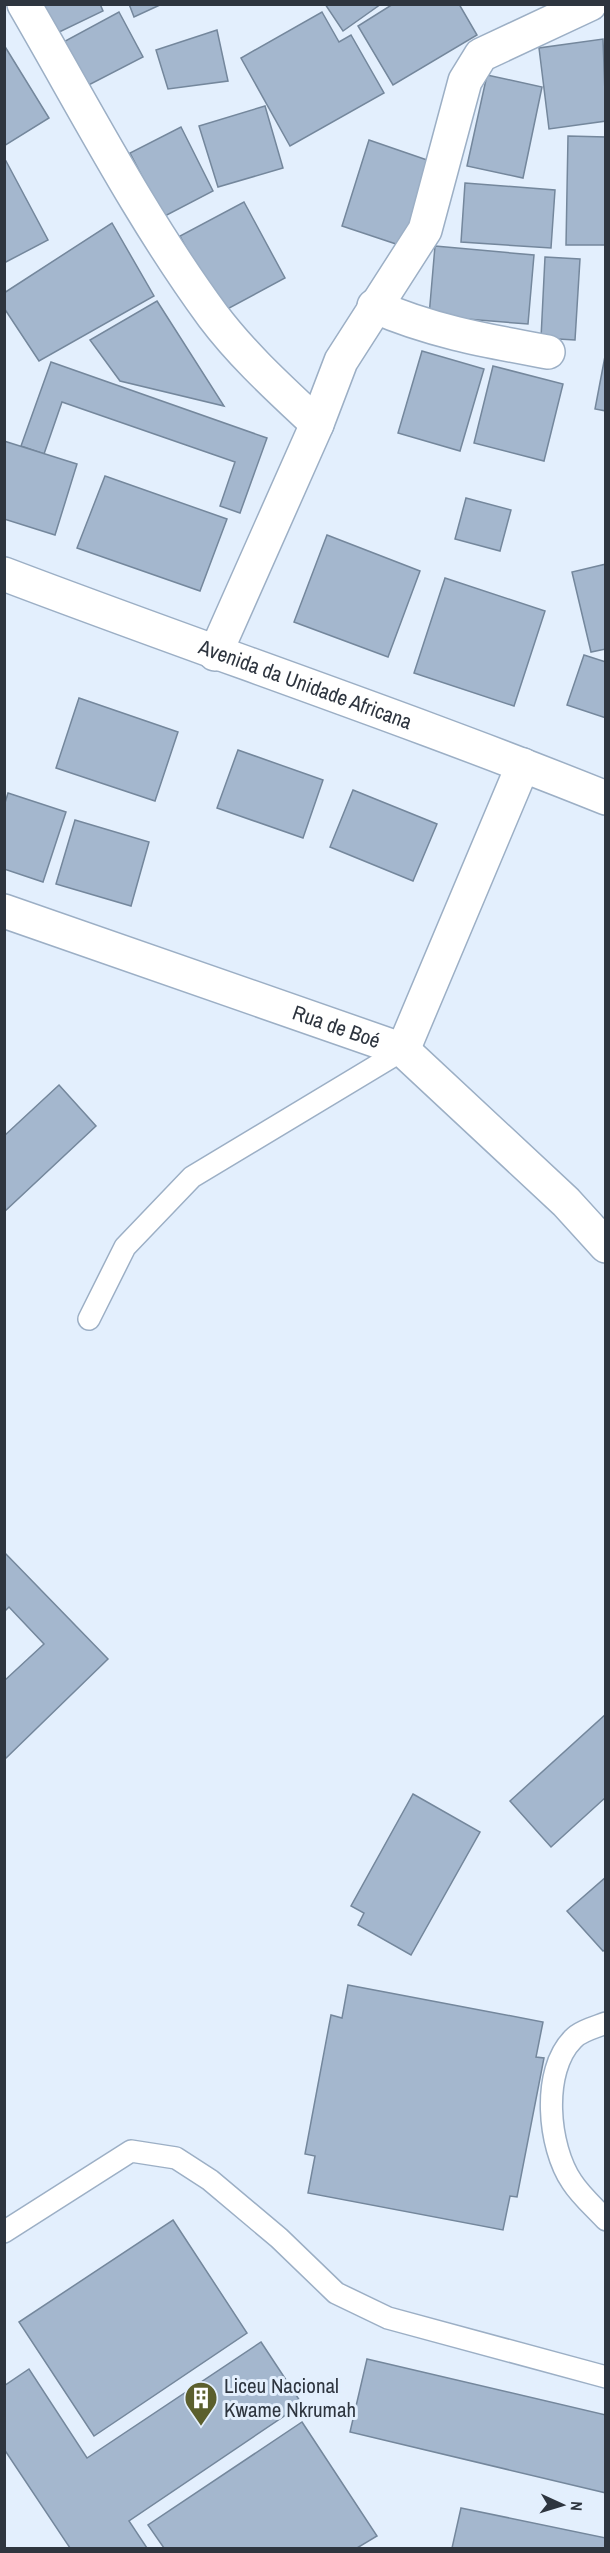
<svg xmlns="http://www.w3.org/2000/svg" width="610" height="2553" viewBox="0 0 610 2553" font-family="'Archivo Narrow',sans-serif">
  <rect width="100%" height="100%" fill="#e3effd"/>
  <!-- building -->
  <g fill="#a4b7ce" stroke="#74879c" stroke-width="1.5">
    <path d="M 36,4 L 100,4 L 103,11 L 51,36 Z"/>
    <path d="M 129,4 L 162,4 L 134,17 Z"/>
    <path d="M 325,4 L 381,4 L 343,31 Z"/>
    <path d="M 393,4 L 459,4 L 477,35 L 393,85 L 358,26 Z"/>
    <path d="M 119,12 L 143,57 L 79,90 L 56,46 Z"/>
    <path d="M 322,12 L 339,42 L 351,35 L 384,93 L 290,146 L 241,58 Z"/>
    <path d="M 217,30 L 228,81 L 168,89 L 156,50 Z"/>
    <path d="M 603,39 L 606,121 L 549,129 L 539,48 Z"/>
    <path d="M 4,45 L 49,118 L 4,146 Z"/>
    <path d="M 487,75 L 542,87 L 523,178 L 467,166 Z"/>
    <path d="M 265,106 L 283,168 L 218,187 L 199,126 Z"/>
    <path d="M 181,127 L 213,191 L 163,217 L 130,153 Z"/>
    <path d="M 568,136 L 606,137 L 606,245 L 566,245 Z"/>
    <path d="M 369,140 L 430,161 L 402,246 L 342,226 Z"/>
    <path d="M 6,161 L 48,240 L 4,263 L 4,162 Z"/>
    <path d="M 465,183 L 555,190 L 551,248 L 461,242 Z"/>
    <path d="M 244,202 L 285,278 L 220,313 L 180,236 Z"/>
    <path d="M 112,223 L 154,296 L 39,361 L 4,308 L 4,293 Z"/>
    <path d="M 435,246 L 534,255 L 528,324 L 429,316 Z"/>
    <path d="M 545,257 L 580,259 L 575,340 L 541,338 Z"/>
    <path d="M 157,301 L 224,406 L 120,381 L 90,340 Z"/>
    <path d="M 422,351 L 484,369 L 460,451 L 398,433 Z"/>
    <path d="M 606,351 L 606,411 L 595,409 Z"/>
    <path d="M 51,362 L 267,438 L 240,513 L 220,506 L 235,462 L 62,402 L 44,454 L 21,446 Z"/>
    <path d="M 493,366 L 563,384 L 544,461 L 474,443 Z"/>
    <path d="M 4,441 L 77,464 L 55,535 L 4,519 Z"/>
    <path d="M 105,476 L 227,519 L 200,591 L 77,548 Z"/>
    <path d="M 466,498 L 511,510 L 500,551 L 455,539 Z"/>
    <path d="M 327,535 L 420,571 L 388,657 L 294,622 Z"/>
    <path d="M 606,564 L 606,649 L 591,652 L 572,572 Z"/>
    <path d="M 445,578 L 545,611 L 514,706 L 414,673 Z"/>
    <path d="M 584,655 L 606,662 L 606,718 L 567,705 Z"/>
    <path d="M 79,698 L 178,732 L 155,801 L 56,768 Z"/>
    <path d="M 238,750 L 323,780 L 303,838 L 217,808 Z"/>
    <path d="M 353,790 L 437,824 L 413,881 L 330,847 Z"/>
    <path d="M 8,793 L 66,812 L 43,882 L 4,869 L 4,806 Z"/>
    <path d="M 75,820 L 149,842 L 131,906 L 56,884 Z"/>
    <path d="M 59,1085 L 96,1126 L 4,1212 L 4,1136 Z"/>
    <path d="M 4,1552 L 108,1659 L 4,1760 L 4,1681 L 44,1644 L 9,1607 L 4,1612 Z"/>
    <path d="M 606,1714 L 606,1797 L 551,1847 L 510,1801 Z"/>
    <path d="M 413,1794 L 480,1832 L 411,1955 L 358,1925 L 364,1913 L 351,1906 Z"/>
    <path d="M 606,1877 L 606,1949 L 603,1951 L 567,1911 Z"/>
    <path d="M 348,1985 L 543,2022 L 536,2057 L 544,2058 L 517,2197 L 510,2196 L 503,2230 L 308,2193 L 315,2156 L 305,2154 L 331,2015 L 342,2018 Z"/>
    <path d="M 173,2220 L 247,2333 L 94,2436 L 19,2322 Z"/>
    <path d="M 261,2342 L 302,2404 L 129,2521 L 147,2548 L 70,2548 L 4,2449 L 4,2386 L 29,2369 L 87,2458 Z"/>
    <path d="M 367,2359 L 606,2415 L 606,2493 L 350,2432 Z"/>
    <path d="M 302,2422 L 377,2536 L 357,2548 L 164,2548 L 148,2525 Z"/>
    <path d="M 461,2508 L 606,2538 L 606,2548 L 452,2548 Z"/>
  </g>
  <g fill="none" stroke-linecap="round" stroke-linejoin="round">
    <!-- lane casing -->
    <g stroke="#9cafc5" stroke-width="24">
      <g id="lane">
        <path d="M 89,1319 L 125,1247 L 192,1177 L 403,1050"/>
        <path d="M 606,2023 C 596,2027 580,2031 573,2039 C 541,2071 548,2147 572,2182 C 581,2196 595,2208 606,2220"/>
        <path d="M 4,2232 L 131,2151 L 176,2158 L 210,2180 L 279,2238 L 336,2293 L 388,2318 L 606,2377"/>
      </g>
    </g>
    <!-- street casing -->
    <g stroke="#9cafc5" stroke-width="36">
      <g id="street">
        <path d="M 24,4 C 85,109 141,218 213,316 C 243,356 281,390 317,424 L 215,654"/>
        <path d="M 374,306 C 430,331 488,341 548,352"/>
        <path d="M 317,424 L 341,361 L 425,230 L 465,81 L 481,55 L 590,4"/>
        <path id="s1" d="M 4,911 L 403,1050 L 566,1202 L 606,1246"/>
        <path d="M 403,1050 L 523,765"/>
      </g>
    </g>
    <!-- secondary casing -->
    <g stroke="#9cafc5" stroke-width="36">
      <g id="secondary">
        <path id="s2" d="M 4,574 C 204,650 407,718 606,798"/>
      </g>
    </g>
    <!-- lane -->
    <use href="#lane" stroke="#fff" stroke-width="21"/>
    <!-- street -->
    <use href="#street" stroke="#fff" stroke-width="33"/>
    <!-- secondary -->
    <use href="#secondary" stroke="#fff" stroke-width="33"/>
  </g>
  <!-- icons -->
  <defs>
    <g id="building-pin" transform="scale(1.725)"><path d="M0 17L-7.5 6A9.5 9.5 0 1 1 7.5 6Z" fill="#5b5f2d" stroke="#e3effd"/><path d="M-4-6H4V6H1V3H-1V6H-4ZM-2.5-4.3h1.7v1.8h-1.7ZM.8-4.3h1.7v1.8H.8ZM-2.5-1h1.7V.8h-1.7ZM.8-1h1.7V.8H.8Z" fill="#fff"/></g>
  </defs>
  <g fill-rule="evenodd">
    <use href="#building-pin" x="201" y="2398"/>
  </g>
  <g text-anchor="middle" stroke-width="6" stroke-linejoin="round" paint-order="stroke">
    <!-- street labels -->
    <g font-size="21" fill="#2e353f" stroke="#e3effd">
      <text dy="7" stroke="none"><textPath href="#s2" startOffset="321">Avenida da Unidade Africana</textPath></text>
      <text dy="7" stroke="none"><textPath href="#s1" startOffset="352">Rua de Boé</textPath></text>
    </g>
    <!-- poi labels -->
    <g font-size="21" fill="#2e353f" stroke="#e3effd" text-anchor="start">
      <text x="224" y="2393">Liceu Nacional<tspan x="224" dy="24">Kwame Nkrumah</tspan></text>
    </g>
  </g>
  <!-- border -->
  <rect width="610" height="2553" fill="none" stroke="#2e353f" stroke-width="12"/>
  <!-- north arrow -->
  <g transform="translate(562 2505) rotate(94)" stroke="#e3effd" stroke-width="4.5" paint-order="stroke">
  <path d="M0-4.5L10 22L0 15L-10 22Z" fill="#2e353f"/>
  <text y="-9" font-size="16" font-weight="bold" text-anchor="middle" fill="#2e353f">N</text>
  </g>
</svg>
